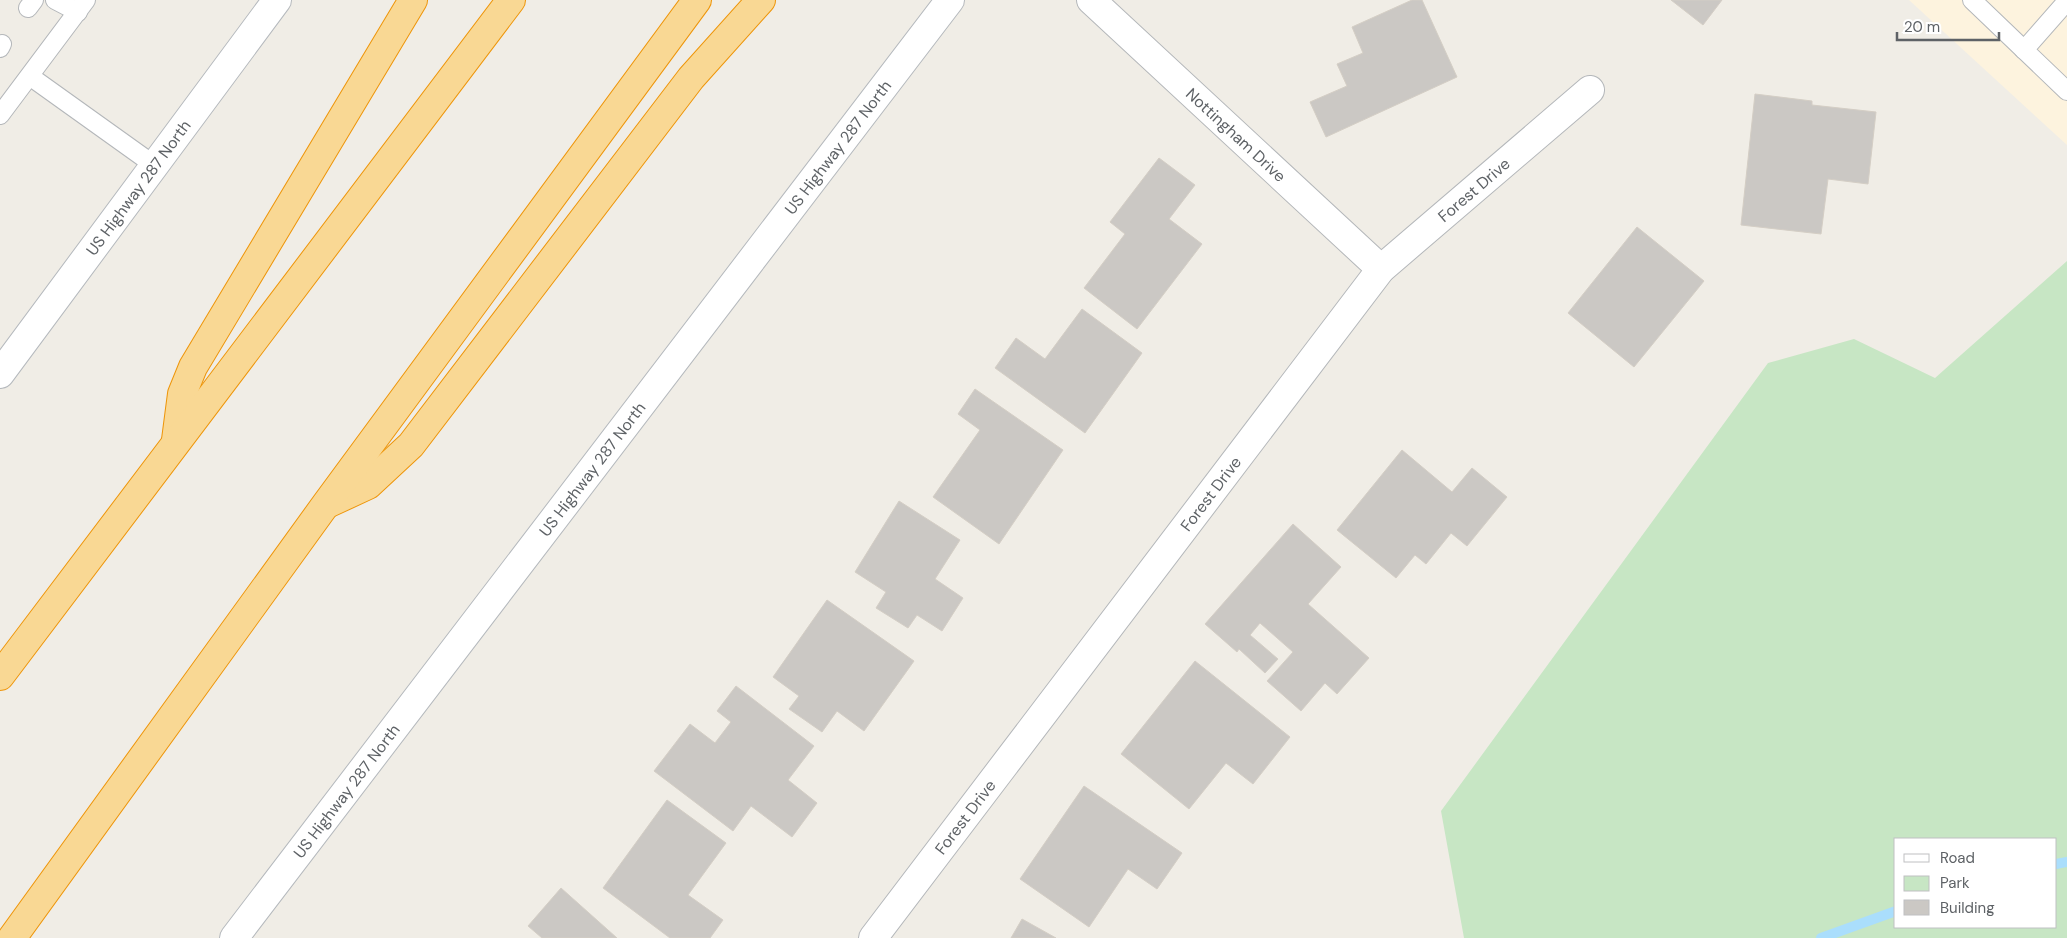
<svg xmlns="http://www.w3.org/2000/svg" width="2067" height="938" viewBox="0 0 2067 938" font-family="'DM Sans',sans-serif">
  <rect width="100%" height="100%" fill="#f0ede6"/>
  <!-- commercial -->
  <path fill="#fdf3de" d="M 1909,0 L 2067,0 L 2067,145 Z"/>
  <!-- green -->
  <path fill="#c7e6c4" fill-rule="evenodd" d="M 2067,261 L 2067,938 L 1464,938 L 1441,811 L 1768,363 L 1854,339 L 1935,378 ZM 2056,839 L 2056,927 L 1896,927 L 1896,839 Z"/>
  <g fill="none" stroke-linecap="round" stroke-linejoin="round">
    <!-- stream -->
    <g stroke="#aadefc" stroke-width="10">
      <path d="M 2056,864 L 2067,862"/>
      <path d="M 1821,938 L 1896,911"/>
    </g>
  </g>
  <!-- building -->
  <g fill="#cbc8c4" stroke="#d4cec5">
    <path d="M 1412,0 L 1422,0 L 1457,77 L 1326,137 L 1310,102 L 1347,86 L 1337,64 L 1363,53 L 1352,27 Z"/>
    <path d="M 1671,0 L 1722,0 L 1703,25 Z"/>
    <path d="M 1755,94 L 1812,101 L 1812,105 L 1876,112 L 1868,184 L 1828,179 L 1821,234 L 1741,225 Z"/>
    <path d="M 1159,158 L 1195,185 L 1169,219 L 1202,244 L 1137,329 L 1084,288 L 1125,234 L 1110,222 Z"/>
    <path d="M 1637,227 L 1704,281 L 1634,367 L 1568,313 Z"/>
    <path d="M 1082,309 L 1142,353 L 1085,433 L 995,368 L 1016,338 L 1045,359 Z"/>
    <path d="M 975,389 L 1063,450 L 999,544 L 933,497 L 980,430 L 958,414 Z"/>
    <path d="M 1402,450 L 1452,492 L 1472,468 L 1507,497 L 1467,546 L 1451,533 L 1426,564 L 1415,555 L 1396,578 L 1337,530 Z"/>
    <path d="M 899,501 L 960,540 L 935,579 L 963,598 L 942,631 L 917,615 L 908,628 L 876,608 L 886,592 L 855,572 Z"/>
    <path d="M 1293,524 L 1341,567 L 1308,604 L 1369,658 L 1337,694 L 1325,683 L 1301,711 L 1267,681 L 1293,652 L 1260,623 L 1250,635 L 1278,659 L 1265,673 L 1239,649 L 1237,652 L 1205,624 Z"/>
    <path d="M 827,600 L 914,661 L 864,731 L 837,711 L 822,732 L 789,709 L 799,696 L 773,677 Z"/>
    <path d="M 1195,661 L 1290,737 L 1253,784 L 1226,763 L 1189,809 L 1121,754 Z"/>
    <path d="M 736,686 L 814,746 L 788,780 L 817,803 L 792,837 L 751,806 L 733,831 L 654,771 L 690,724 L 715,743 L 731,722 L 717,711 Z"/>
    <path d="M 1084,786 L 1182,853 L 1157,889 L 1128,869 L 1089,927 L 1020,879 Z"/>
    <path d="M 667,800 L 726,843 L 688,895 L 723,920 L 710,938 L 670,938 L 603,888 Z"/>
    <path d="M 561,888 L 617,938 L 542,938 L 528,926 Z"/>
    <path d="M 1022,919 L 1056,938 L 1011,938 Z"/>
  </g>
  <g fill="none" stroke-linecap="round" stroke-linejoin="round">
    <!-- lane casing -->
    <g stroke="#b4b7ba" stroke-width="20">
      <g id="lane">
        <path d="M 55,0 L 78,12"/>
        <path d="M 1972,0 L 2067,91"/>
        <path d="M 28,8 L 34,0"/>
        <path d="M 0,48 L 2,44"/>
        <path d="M 2024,50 L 2067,1"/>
        <path d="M 31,77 L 154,165"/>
        <path d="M 0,115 L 86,0"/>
      </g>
    </g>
    <!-- street casing -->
    <g stroke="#b4b7ba" stroke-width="30">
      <g id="street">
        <path id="s1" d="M 1091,0 L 1381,269"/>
        <path id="s2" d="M 873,938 L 1381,269 L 1590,90"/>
      </g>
    </g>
    <!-- secondary casing -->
    <g stroke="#b5b9bd" stroke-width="30">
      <g id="secondary">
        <path id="s3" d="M 0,374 L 277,0"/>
        <path id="s4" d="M 234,938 L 950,0"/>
      </g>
    </g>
    <!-- highway casing -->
    <g stroke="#ee9509" stroke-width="30">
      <g id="highway">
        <path d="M 176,440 L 182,394 L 193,367 L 413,0"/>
        <path d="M 327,504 L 368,485 L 411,445 L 691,78 L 761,0"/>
        <path d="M 0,676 L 511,0"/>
        <path d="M 12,938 L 326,504 L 697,0"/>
      </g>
    </g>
    <!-- lane -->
    <use href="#lane" stroke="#fff" stroke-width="18"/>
    <!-- street -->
    <use href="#street" stroke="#fff" stroke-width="28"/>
    <!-- secondary -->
    <use href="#secondary" stroke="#fff" stroke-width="28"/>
    <!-- highway -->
    <use href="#highway" stroke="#f9d894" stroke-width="28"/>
  </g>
  <g text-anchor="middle" stroke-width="5" stroke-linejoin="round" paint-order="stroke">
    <!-- street labels -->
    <g font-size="16" fill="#5e6266" stroke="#fff">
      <text dy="6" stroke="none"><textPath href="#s1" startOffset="198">Nottingham Drive</textPath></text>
      <text dy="6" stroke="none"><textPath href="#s4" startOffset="995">US Highway 287 North</textPath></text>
      <text dy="6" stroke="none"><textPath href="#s3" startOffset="232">US Highway 287 North</textPath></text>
      <text dy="6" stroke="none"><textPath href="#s2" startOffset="962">Forest Drive</textPath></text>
      <text dy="6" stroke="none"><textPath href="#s4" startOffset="590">US Highway 287 North</textPath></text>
      <text dy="6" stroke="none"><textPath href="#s2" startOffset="558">Forest Drive</textPath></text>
      <text dy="6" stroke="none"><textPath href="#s4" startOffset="185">US Highway 287 North</textPath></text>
      <text dy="6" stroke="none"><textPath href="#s2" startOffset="152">Forest Drive</textPath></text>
    </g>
  </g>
  <!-- legend -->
  <rect x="1894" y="838" width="162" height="90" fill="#ffffff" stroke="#bfc0c2"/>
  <rect x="1904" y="854" width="25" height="8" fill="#ffffff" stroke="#bfc0c2"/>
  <text x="1940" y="863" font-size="15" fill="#5e6266">Road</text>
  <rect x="1904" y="876" width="25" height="15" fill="#c7e6c4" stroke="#bfc0c2"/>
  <text x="1940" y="888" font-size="15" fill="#5e6266">Park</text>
  <rect x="1904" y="900" width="25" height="15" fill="#cbc8c4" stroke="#bfc0c2"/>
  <text x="1940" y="913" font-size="15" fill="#5e6266">Building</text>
  <!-- scale -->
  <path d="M1897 32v8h102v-8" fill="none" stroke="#5e6266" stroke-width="2.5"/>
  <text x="1904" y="32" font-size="15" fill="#5e6266" stroke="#ffffff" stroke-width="4" paint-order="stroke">20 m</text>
</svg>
